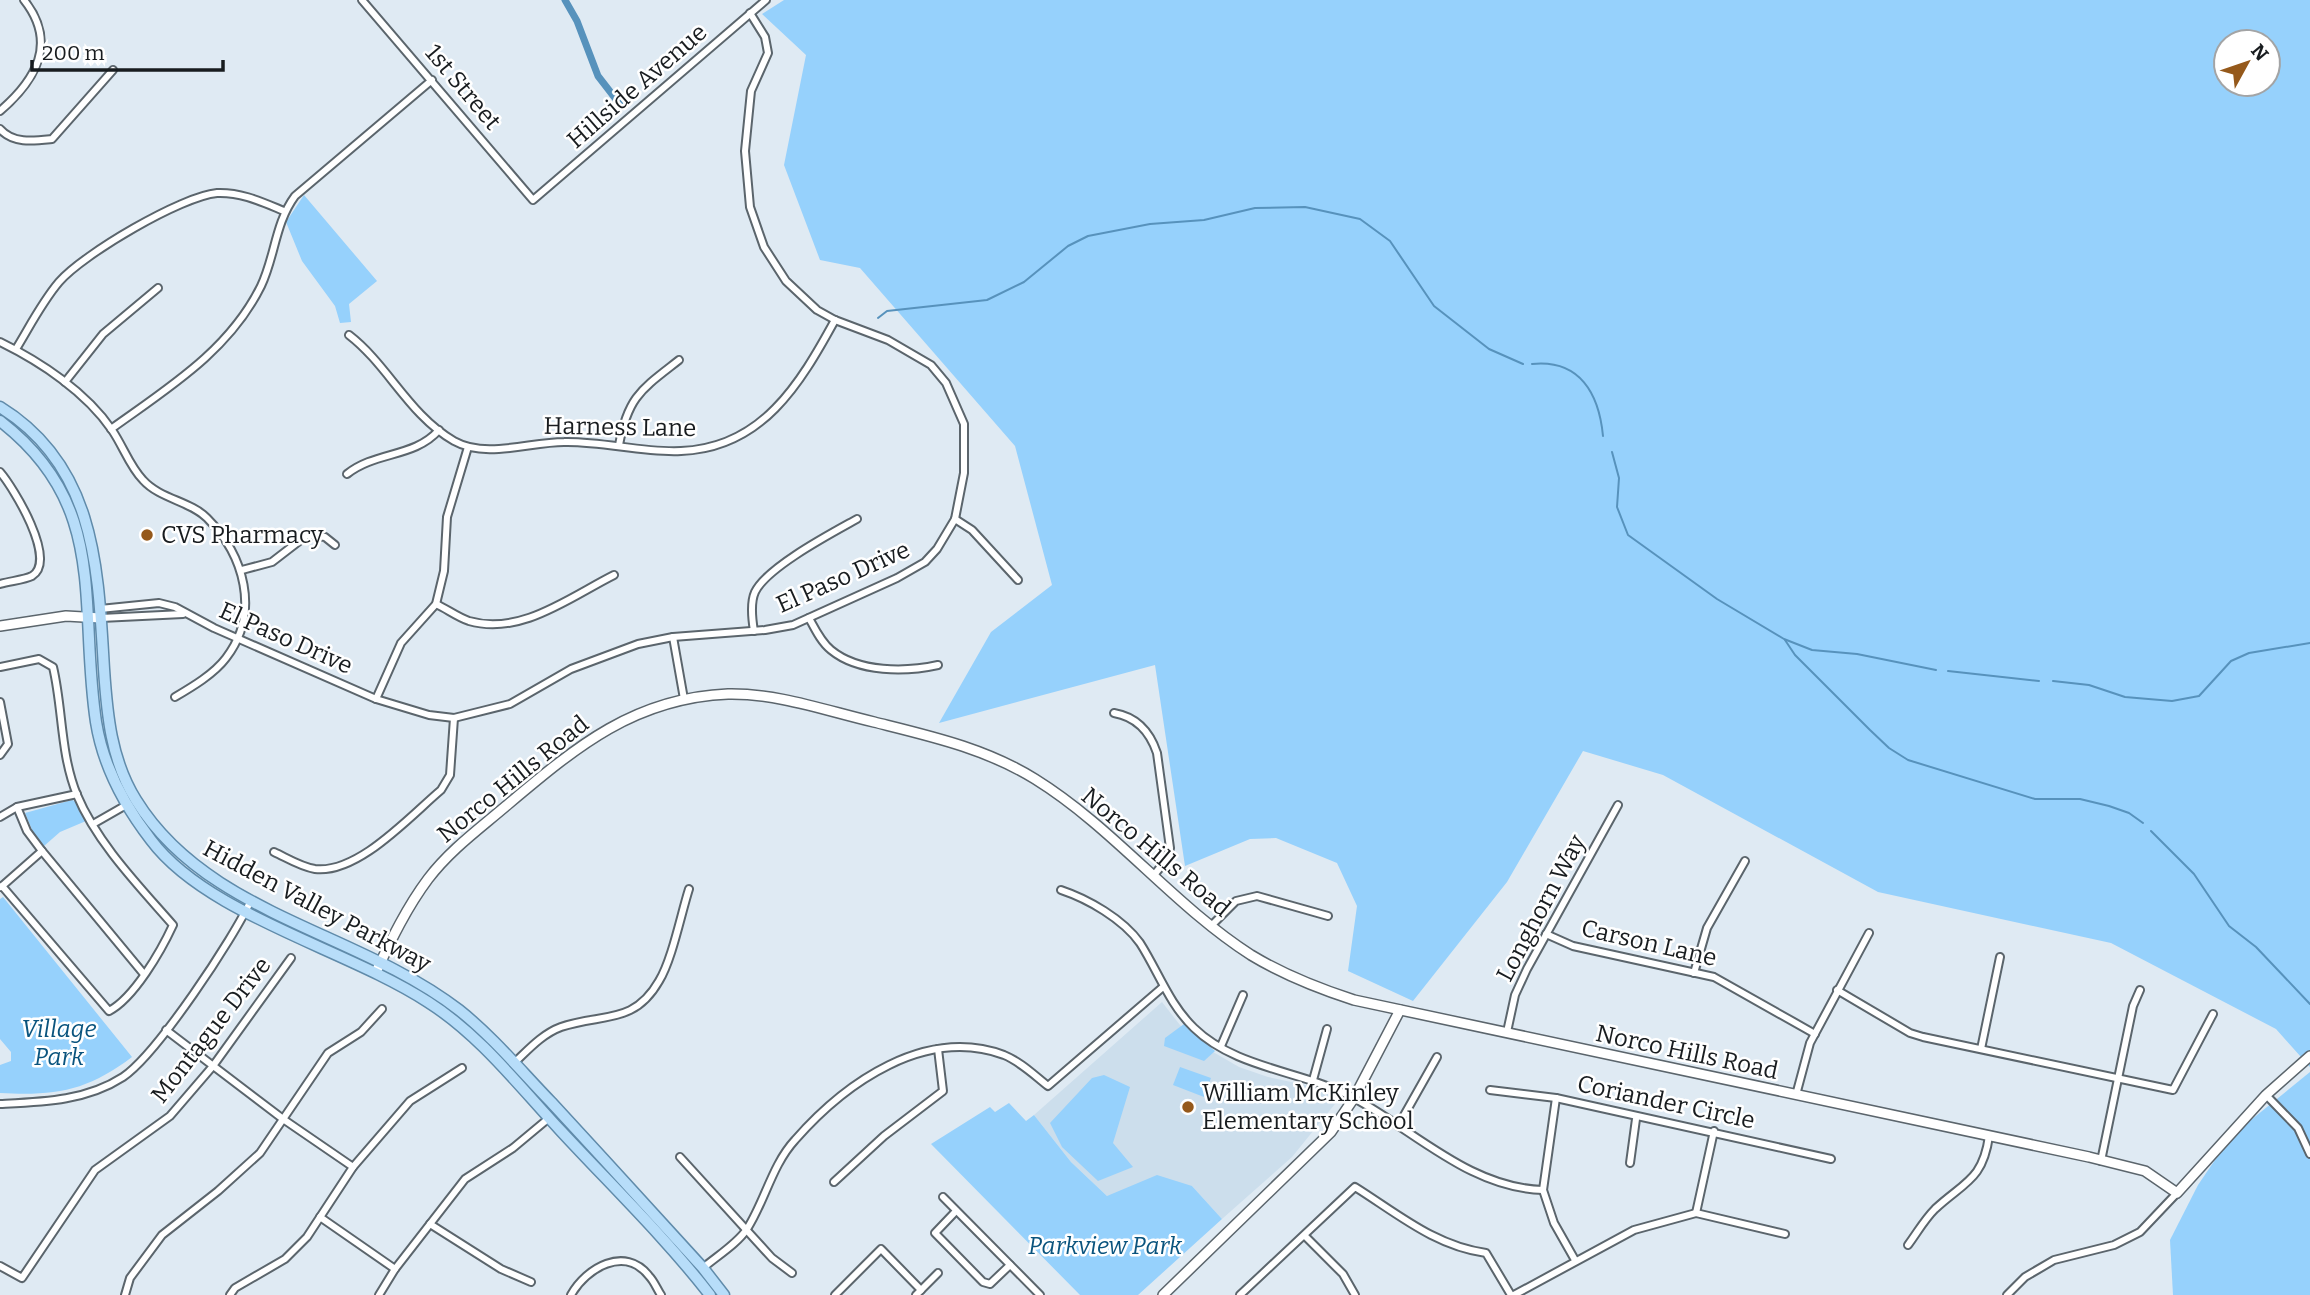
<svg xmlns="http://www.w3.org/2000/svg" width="2310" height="1295" viewBox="0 0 2310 1295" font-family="Bitter,serif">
  <rect width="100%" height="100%" fill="#dfeaf3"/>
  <!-- built -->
  <path fill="#ccdeec" d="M 1162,1002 L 1180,1025 L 1208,1049 L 1239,1067 L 1268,1077 L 1310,1086 L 1339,1099 L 1292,1157 L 1222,1219 L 1192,1186 L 1107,1196 L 1071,1162 L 1034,1115 Z"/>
  <!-- green -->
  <g fill="#96d1fc" fill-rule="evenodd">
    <path d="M 784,0 L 2310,0 L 2310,1067 L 2276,1029 L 2111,943 L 1878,892 L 1663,775 L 1583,751 L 1507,882 L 1413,1001 L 1348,971 L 1357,906 L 1337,863 L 1276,838 L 1250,839 L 1185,866 L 1155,665 L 939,723 L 991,632 L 1052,585 L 1015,446 L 860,268 L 820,260 L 784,165 L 806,55 L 762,14 ZM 2226,42 L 2268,42 L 2268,84 L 2226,84 Z"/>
    <path d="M 304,195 L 377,281 L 349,304 L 351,322 L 340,323 L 335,306 L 302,261 L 286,222 Z"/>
    <path d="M 72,800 L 77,802 L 86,821 L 60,832 L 44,846 L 33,832 L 25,813 Z"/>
    <path d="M 3,897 L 132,1057 C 87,1091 56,1096 0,1093 L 0,1065 L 11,1061 L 11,1052 L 0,1039 L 0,899 Z"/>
    <path d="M 1184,1024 L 1215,1051 L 1204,1061 L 1164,1046 L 1165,1038 Z"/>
    <path d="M 1180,1067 L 1211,1078 L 1204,1097 L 1173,1085 Z"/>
    <path d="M 2310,1072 L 2310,1295 L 2173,1295 L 2170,1240 L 2198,1185 L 2217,1157 L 2246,1124 Z"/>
    <path d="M 1104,1075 L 1130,1087 L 1113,1143 L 1133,1167 L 1098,1181 L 1062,1147 L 1050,1123 L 1092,1078 Z"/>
    <path d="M 1009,1103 L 1026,1121 L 1034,1115 L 1071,1162 L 1107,1196 L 1157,1175 L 1192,1186 L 1222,1219 L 1138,1295 L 1080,1295 L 931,1144 L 990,1107 L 995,1112 Z"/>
  </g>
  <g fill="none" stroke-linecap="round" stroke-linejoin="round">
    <!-- stream -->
    <g stroke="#5792bc" stroke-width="2">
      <path d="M 878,318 L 887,311 L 987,300 L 1024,282 L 1068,246 L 1088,236 L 1150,224 L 1204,220 L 1255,208 L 1305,207 L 1360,219 L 1390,241 L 1434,306 L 1489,349 L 1523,364"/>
      <path d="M 1532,364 C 1580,359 1599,394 1603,436"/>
      <path d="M 1612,452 L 1619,478 L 1617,507 L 1628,535 L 1717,599 L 1784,639 L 1812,650 L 1857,654 L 1936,670"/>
      <path d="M 1785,640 L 1795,655 L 1870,730 L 1889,748 L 1908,760 L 2035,799 L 2080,799 L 2109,806 L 2129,813 L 2143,823"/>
      <path d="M 1948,671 L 2039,681"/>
      <path d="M 2053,681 L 2089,685 L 2125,697 L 2172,701 L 2199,696 L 2231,661 L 2249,653 L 2310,643"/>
      <path d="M 2151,831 L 2194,874 L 2229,926 L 2256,947 L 2310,1004"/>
    </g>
    <!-- canal -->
    <path stroke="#5792bc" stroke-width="7" d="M 565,0 L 577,21 L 598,76 L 622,107"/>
    <!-- street casing -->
    <g stroke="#5b656c" stroke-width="10">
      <g id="street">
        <path d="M 362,0 L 533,200 L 766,0"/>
        <path d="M 0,111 C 36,80 58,43 24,0"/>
        <path d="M 0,129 C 13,144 34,141 52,139 L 113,70"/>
        <path d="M 349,335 C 388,365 409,415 454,441 C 486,459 529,442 564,442 C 603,441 642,453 681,451 C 762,448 800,384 835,320"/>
        <path d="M 0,342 C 41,362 86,392 112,430 C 123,446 130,467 143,480 C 160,499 190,501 207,518 C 244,555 261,612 226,658 C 214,674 192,687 175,697"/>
        <path d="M 16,349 C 30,326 42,302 59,282 C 83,254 182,196 217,193 C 241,192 262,202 284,211"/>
        <path d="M 65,382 L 103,334 L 158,288"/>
        <path d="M 111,429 C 168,388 229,351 261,286 C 275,257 275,223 295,196 L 432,80"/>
        <path d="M 619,445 C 628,396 642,389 679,360"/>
        <path d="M 0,472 C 13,487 58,560 32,576 C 24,580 10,581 0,584"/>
        <path d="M 347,474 C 376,451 414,458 439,430"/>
        <path d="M 955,519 L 972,530 L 1018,580"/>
        <path d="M 242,570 L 272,562 L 307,535 L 325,537 L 335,545"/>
        <path d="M 436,604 C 447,609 457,617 469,621 C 521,636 570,597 614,575"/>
        <path d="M 100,609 L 159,603 L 175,607 L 214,628 L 376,699 L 429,715 L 454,718 L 510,704 L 571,669 L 638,644 L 673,637 L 765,630 L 793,625 L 897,578 L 925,562 L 937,549 L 955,519 L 964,473 L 964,424 L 946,383 L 931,365 L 888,340 L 835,320 L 817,310 L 786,281 L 764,247 L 750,207 L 745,151 L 751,91 L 768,53 L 765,37 L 750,13"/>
        <path d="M 101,618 L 183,614"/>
        <path d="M 809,618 C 815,629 821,642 831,650 C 859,673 906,672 938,665"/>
        <path d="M 754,631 C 752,619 750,603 755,592 C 767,567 832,533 857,519"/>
        <path d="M 673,637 L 684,699"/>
        <path d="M 0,667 L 39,659 L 53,667 C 63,709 60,753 77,795 C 97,843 139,886 173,925 C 161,951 134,998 109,1011 L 2,886"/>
        <path d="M 376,699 L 401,643 L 436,604 L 444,571 L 447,517 L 468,447"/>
        <path d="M 0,702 L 8,744 L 0,755"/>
        <path d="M 1114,713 C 1137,717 1150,732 1157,753 L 1170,848 L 1167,859 L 1154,875"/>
        <path d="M 17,807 L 27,831 L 42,851 L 143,973"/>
        <path d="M 0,817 L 17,807 L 77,794"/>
        <path d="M 93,824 L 128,804"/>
        <path d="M 274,852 C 287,858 301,867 315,869 C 358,874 409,817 441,790 L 450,775 L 454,718"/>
        <path d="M 1,887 L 42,851"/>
        <path d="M 1061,890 C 1088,899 1123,919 1140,943 C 1158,971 1169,1004 1194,1028 C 1236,1069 1304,1071 1354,1098 C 1415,1131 1470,1188 1543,1190"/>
        <path d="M 1212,925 L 1236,901 L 1257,896 L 1328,916"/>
        <path d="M 1546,934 L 1573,946 L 1714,977 L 1815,1034"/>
        <path d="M 1694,973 L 1707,928 L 1745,861"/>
        <path d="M 1837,990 L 1910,1033 L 1923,1037 L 2173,1090 L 2213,1014"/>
        <path d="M 166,1030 L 283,1119 L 353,1167"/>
        <path d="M 1507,1032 L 1515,995 L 1527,969 L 1618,805"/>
        <path d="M 1221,1046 L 1243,995"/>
        <path d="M 1981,1049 L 2000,957"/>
        <path d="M 514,1063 C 528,1050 542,1034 561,1027 C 602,1013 634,1025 659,981 C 672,960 681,914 689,889"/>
        <path d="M 1313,1080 L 1327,1029"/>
        <path d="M 1490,1090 L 1556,1098 L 1831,1159"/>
        <path d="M 1796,1095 L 1810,1043 L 1869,933"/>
        <path d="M 2266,1095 L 2298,1128 L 2310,1154"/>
        <path d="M 1556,1098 L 1543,1190 L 1554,1223 L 1575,1260"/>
        <path d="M 0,1104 C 42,1102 86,1101 123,1077 C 157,1054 234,938 251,900"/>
        <path d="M 1398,1126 L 1437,1057"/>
        <path d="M 680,1157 L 772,1258 L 792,1273"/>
        <path d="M 2101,1161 L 2133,1006 L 2140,990"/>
        <path d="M 1630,1163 L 1636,1119"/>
        <path d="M 834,1182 L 884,1136 L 943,1091 L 938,1049"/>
        <path d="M 943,1197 L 1040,1295"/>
        <path d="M 956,1211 L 935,1233 L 983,1282 L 990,1284 L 1010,1265"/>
        <path d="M 1696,1213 L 1714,1131"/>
        <path d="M 320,1217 L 395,1269"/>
        <path d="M 430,1224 L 501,1269 L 531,1282"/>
        <path d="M 1305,1236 L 1343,1274 L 1355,1295"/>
        <path d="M 1908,1245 C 1917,1233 1924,1220 1935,1209 C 1964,1182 1983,1180 1989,1136"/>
        <path d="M 0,1266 L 22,1278 L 95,1170 L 170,1116 L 213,1066 L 291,958"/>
        <path d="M 703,1268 C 717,1256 737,1244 747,1229 C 765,1201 772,1165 795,1140 C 845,1083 925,1026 1004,1055 C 1021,1062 1034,1075 1048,1086 L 1163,987"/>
        <path d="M 125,1295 L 130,1278 L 162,1235 L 218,1191 L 260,1153 L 328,1053 L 361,1032 L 382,1009"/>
        <path d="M 230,1295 L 235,1288 L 285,1259 L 307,1237 L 353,1167 L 410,1101 L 462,1068"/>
        <path d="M 379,1295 L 395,1269 L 465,1179 L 513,1148 L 549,1118"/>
        <path d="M 571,1295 C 586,1268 625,1245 649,1276 C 654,1281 657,1289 661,1295"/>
        <path d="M 835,1295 L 881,1249 L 921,1290"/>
        <path d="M 916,1295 L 938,1273"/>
        <path d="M 1240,1295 L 1355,1187 C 1398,1214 1435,1246 1486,1253 L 1511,1295"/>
        <path d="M 1514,1295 L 1634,1230 L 1696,1213 L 1785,1234"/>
        <path d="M 2007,1295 L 2025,1277 L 2054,1260 L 2114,1245 L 2140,1232 L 2177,1193"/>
      </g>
    </g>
    <!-- secondary casing -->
    <g stroke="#5b656c" stroke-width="12">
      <g id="secondary">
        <path d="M 0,626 L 66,616 L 101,618"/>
        <path d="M 376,972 C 391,940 407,907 428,879 C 450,850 479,829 506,806 C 575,748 633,698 728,694 C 777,693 827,711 874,722 C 930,736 985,748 1035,779 C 1114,828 1173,905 1251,955 C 1284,975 1317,988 1354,1000 L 2089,1157 L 2145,1171 L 2177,1193 L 2266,1095 L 2310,1056"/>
        <path d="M 1163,1295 L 1331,1132 L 1354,1098 L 1400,1010"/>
      </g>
    </g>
    <!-- primary casing -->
    <g stroke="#608baa" stroke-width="13">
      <g id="primary">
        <path d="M 0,407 C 96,466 98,569 104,669 C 107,714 111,760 136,800 C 207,915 357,931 459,1010 C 493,1037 521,1071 551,1102 C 602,1157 653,1213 703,1268 L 724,1295"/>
        <path d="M 0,421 C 110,506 78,603 96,722 C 103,766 124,805 151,840 C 207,915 347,949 428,1002 C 480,1035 519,1086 561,1131 C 611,1185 665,1237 710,1295"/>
      </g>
    </g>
    <!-- street -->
    <use href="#street" stroke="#fff" stroke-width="6"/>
    <!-- secondary -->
    <use href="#secondary" stroke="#fff" stroke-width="9"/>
    <!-- primary -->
    <use href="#primary" stroke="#b7ddf9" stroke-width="10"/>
  </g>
  <!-- markers -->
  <g fill="#95591b" stroke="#fff" stroke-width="2.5">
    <circle cx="147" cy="535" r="7"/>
    <circle cx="1188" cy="1107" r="7"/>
  </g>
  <g text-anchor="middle" stroke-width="5" stroke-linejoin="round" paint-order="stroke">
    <!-- street labels -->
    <g font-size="24" fill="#181c1f" stroke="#fff">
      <text transform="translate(637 86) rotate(-41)" y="8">Hillside Avenue</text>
      <text transform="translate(463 87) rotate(50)" y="8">1st Street</text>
      <text transform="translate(620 427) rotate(1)" y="8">Harness Lane</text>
      <text transform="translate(843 577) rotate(-24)" y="8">El Paso Drive</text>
      <text transform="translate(286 638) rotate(24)" y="8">El Paso Drive</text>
      <text transform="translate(513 779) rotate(-39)" y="8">Norco Hills Road</text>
      <text transform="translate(1156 852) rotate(40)" y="8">Norco Hills Road</text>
      <text transform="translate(317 906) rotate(28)" y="8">Hidden Valley Parkway</text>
      <text transform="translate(1541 908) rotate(-62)" y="8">Longhorn Way</text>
      <text transform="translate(1649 943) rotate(13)" y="8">Carson Lane</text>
      <text transform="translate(211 1030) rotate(-52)" y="8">Montague Drive</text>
      <text transform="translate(1687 1052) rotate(12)" y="8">Norco Hills Road</text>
      <text transform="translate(1666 1102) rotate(12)" y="8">Coriander Circle</text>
    </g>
    <!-- poi labels -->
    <g font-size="24" fill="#181c1f" stroke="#fff" text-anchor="start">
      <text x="161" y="543">CVS Pharmacy</text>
      <text x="1202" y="1101">William McKinley<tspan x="1202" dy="28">Elementary School</tspan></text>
    </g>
    <!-- park labels -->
    <g font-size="24" font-style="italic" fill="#0a547e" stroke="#fff">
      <text x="59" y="1037">Village<tspan x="59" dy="28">Park</tspan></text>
      <text x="1105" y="1254">Parkview Park</text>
    </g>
  </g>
  <!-- north arrow -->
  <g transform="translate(2247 63) rotate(50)"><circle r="33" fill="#ffffff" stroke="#a3a4a5" stroke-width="2"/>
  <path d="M0-5L12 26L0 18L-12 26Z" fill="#95591b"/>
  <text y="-10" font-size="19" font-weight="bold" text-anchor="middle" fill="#181c1f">N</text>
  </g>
  <!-- scale -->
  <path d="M32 60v10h191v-10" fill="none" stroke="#181c1f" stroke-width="3.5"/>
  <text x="42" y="60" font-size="21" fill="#181c1f" stroke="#ffffff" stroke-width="5" paint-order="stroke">200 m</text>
</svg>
